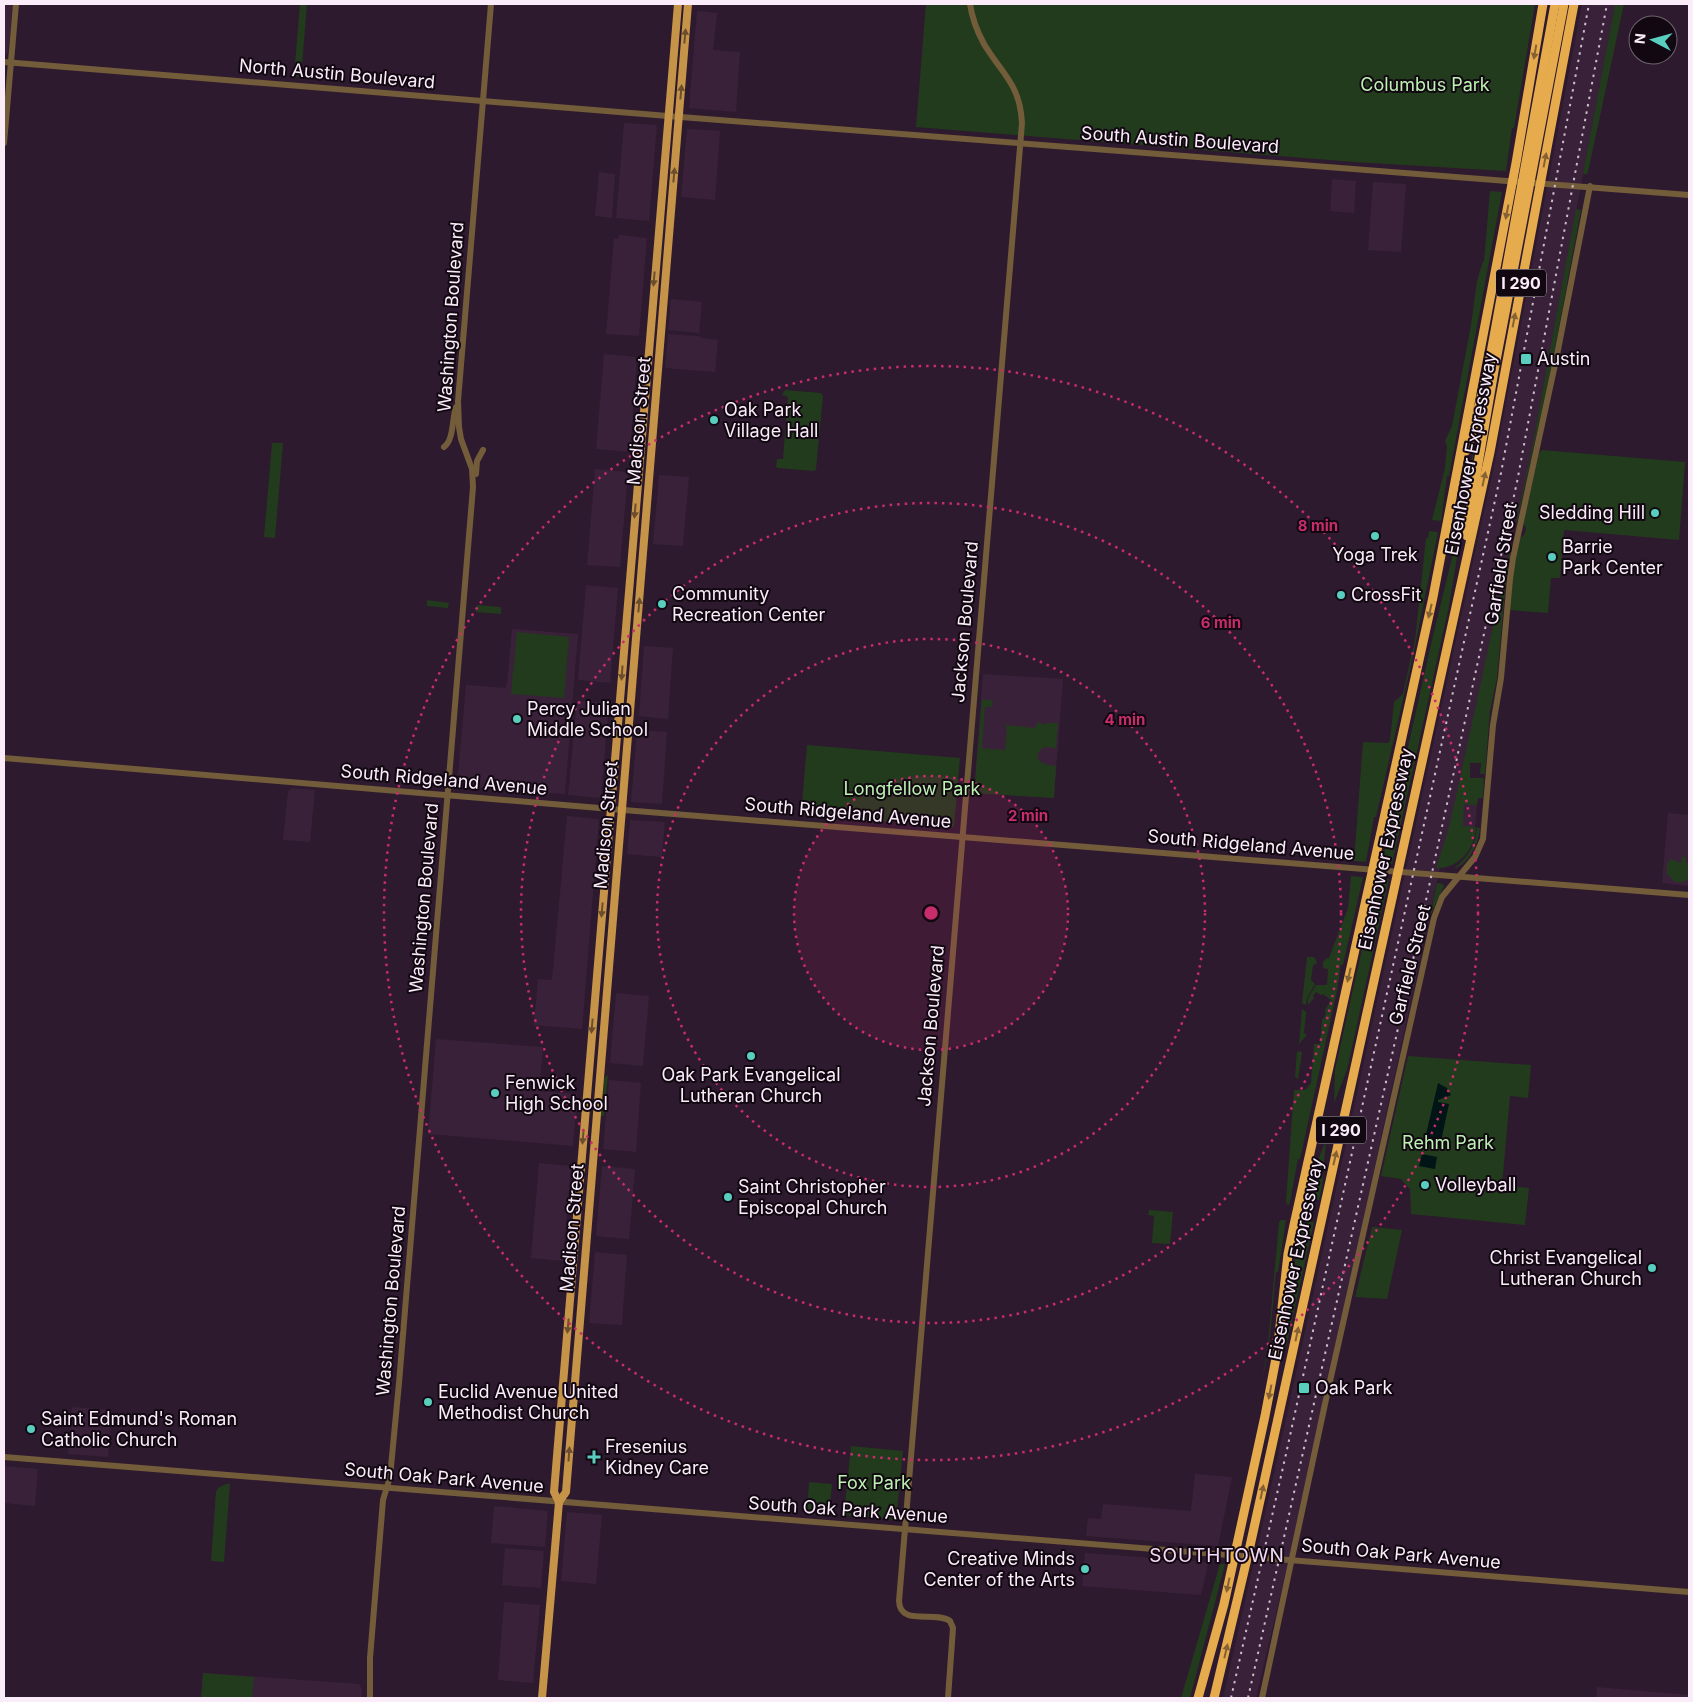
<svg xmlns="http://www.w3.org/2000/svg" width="1693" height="1702" viewBox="0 0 1693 1702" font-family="Inter,sans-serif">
  <rect width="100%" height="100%" fill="#2e1a2e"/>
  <!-- built -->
  <g fill="#3a213a">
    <path d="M 4,4 L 13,4 L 8,53 L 4,56 Z"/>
    <path d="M 1582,4 L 1615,4 L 1533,442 L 1502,584 L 1481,763 L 1470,763 L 1469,778 L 1479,779 L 1475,828 L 1444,868 L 1440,868 L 1290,1554 L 1256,1698 L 1223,1698 L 1273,1478 L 1494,466 Z"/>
    <path d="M 697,11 L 717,13 L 713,50 L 740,52 L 736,112 L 689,108 Z"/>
    <path d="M 624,123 L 657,125 L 649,221 L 616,218 Z"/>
    <path d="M 687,129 L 720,131 L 715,200 L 681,197 Z"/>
    <path d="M 599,172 L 615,174 L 612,218 L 595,216 Z"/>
    <path d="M 1332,179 L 1356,181 L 1354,213 L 1330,211 Z"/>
    <path d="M 1373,182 L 1406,184 L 1401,252 L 1368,250 Z"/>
    <path d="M 620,235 L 647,238 L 639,336 L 606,334 L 614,238 L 617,239 Z"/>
    <path d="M 671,299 L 702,302 L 699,333 L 668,330 Z"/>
    <path d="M 668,334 L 698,336 L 702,338 L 718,340 L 715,372 L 665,368 Z"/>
    <path d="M 604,354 L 637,357 L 630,452 L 596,449 Z"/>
    <path d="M 595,469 L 628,472 L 620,567 L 587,565 Z"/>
    <path d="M 659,475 L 689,477 L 683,546 L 653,544 Z"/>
    <path d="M 586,585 L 618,588 L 610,683 L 578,680 Z"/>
    <path d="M 512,629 L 578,634 L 565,794 L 457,786 L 466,685 L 505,688 L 507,684 Z"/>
    <path d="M 644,646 L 673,648 L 668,719 L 639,716 Z"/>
    <path d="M 983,674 L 1063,679 L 1054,798 L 974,793 Z"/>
    <path d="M 577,701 L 609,703 L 601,798 L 568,795 Z"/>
    <path d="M 637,730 L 667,732 L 662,804 L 631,802 Z"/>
    <path d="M 292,788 L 315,790 L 310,842 L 283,840 L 288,791 Z"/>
    <path d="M 1668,813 L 1689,815 L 1689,886 L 1662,883 Z"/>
    <path d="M 567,816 L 599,819 L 582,1029 L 534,1025 L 538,979 L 552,980 Z"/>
    <path d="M 630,820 L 665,822 L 662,857 L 627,854 Z"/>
    <path d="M 616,993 L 649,996 L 643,1066 L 610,1063 Z"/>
    <path d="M 436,1039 L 543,1047 L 539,1091 L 577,1094 L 573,1146 L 428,1134 Z"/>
    <path d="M 609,1080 L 641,1083 L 636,1152 L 603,1149 Z"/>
    <path d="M 539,1163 L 571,1166 L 563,1261 L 531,1258 Z"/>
    <path d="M 602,1166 L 635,1169 L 629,1239 L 596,1236 Z"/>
    <path d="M 595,1252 L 627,1255 L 622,1325 L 589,1323 Z"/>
    <path d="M 72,1407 L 112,1410 L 108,1457 L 68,1454 Z"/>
    <path d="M 4,1466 L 38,1469 L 35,1506 L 4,1503 Z"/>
    <path d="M 1195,1474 L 1232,1477 L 1218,1546 L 1086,1536 L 1088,1518 L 1101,1519 L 1103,1504 L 1191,1511 Z"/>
    <path d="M 494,1506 L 548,1511 L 545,1547 L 491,1543 Z"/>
    <path d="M 567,1512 L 602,1515 L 596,1584 L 561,1581 Z"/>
    <path d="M 505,1548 L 544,1551 L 541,1588 L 502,1585 Z"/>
    <path d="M 1085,1553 L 1207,1562 L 1208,1564 L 1201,1595 L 1082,1586 Z"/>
    <path d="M 504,1602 L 540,1605 L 533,1683 L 498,1680 Z"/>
    <path d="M 203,1673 L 359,1684 L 362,1689 L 361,1698 L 201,1698 Z"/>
    <path d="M 1597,1687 L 1689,1695 L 1689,1698 L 1596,1698 Z"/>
  </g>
  <!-- green -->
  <g fill="#223b1d">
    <path d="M 300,4 L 307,4 L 301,77 L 294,76 Z"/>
    <path d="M 926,4 L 1535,4 L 1514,128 L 1512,128 L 1506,171 L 1354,162 L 916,127 Z"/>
    <path d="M 1615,4 L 1624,4 L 1588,172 L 1587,174 L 1583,174 Z"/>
    <path d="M 1490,191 L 1502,192 L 1449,476 L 1447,476 L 1441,521 L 1432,520 L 1445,468 L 1447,446 L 1445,441 L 1452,426 L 1471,325 L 1477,281 L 1483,261 L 1484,261 Z"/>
    <path d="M 1576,209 L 1581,210 L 1551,369 L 1517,522 L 1516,521 L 1533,442 Z"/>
    <path d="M 785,390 L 821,393 L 823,396 L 816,469 L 814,471 L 778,468 L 776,467 L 777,459 L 783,459 L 788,397 L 782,395 Z"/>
    <path d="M 1476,438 L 1463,522 L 1460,522 Z"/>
    <path d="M 272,443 L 283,443 L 275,538 L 264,537 Z"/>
    <path d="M 1542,450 L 1685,462 L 1679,540 L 1564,530 L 1560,578 L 1551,578 L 1548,613 L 1509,610 C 1510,588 1511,563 1519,541 C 1522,534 1525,538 1526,528 L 1523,524 L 1539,453 Z"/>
    <path d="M 1429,531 L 1438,532 L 1413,656 L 1376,817 L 1374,817 L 1366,862 L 1354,861 L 1363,742 L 1388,743 L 1390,740 L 1394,702 L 1401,696 L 1403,693 L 1415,640 L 1426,538 L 1428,538 Z"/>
    <path d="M 1458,533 L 1461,533 L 1449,606 L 1392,864 L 1382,863 L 1432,640 Z"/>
    <path d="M 1511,544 L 1512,544 L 1506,581 L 1497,678 L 1490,711 L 1485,774 L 1480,774 L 1481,763 L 1470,763 L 1470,778 L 1484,778 L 1483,798 L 1478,798 L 1477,805 L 1464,804 L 1463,826 L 1476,827 C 1475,849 1459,869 1436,868 L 1448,831 L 1457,792 Z"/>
    <path d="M 427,600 L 449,603 L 448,608 L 427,606 Z"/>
    <path d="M 477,605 L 501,607 L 501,614 L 476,612 Z"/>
    <path d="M 517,632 L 569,637 L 564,698 L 511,694 Z"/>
    <path d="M 982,699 L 993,701 L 992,707 L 985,707 L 982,748 L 1005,750 L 1007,728 L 1005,727 L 1006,725 L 1035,728 L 1036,724 L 1038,724 L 1038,722 L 1046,725 L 1047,723 L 1058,723 L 1056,748 L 1044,747 C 1029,760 1044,765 1056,766 L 1054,798 L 974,793 Z"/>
    <path d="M 807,745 L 960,758 L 954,827 L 801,815 Z"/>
    <path d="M 1477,827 L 1480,828 C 1478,843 1471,861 1456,868 L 1455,867 C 1468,858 1476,844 1477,827 Z"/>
    <path d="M 1682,857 L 1685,857 L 1687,864 L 1689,864 L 1689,878 L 1683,882 L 1675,882 L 1667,874 L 1667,864 L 1671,859 L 1681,863 Z"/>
    <path d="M 1351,876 L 1363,877 L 1343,965 L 1341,965 L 1337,991 L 1300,1159 L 1298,1159 L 1292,1191 L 1291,1191 L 1292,1193 L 1289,1205 L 1288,1205 L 1286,1202 L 1294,1090 L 1305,1090 L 1311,1083 L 1314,1044 L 1320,1044 L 1322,1020 L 1326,1014 L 1325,1010 L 1331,1000 L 1323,994 L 1321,995 L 1316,992 L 1313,996 L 1314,998 L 1308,1005 L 1308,998 L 1316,985 L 1327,985 L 1328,969 L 1323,968 L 1323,962 L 1327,958 L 1329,958 L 1348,908 Z"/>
    <path d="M 1378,878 L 1389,879 L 1347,1070 L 1334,1103 L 1335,1070 Z"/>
    <path d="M 1437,883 L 1443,884 L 1444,886 L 1430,916 Z"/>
    <path d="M 1307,957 L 1314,957 L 1317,962 L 1316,964 L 1313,965 L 1311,980 L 1315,984 L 1307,998 L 1306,1005 L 1302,1003 Z"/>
    <path d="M 1302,1009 L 1306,1012 L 1304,1033 L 1307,1035 L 1299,1044 Z"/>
    <path d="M 1300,1051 L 1302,1053 L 1298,1079 L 1295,1077 L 1297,1052 Z"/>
    <path d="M 1408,1056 L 1531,1065 L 1528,1098 L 1510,1096 L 1502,1185 L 1529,1188 L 1525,1225 L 1411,1214 L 1410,1189 L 1401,1179 L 1381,1176 Z"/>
    <path d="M 608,1075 L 604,1116 L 601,1116 L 604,1078 Z"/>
    <path d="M 1326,1140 L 1322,1187 L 1319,1200 L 1306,1199 L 1309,1184 Z"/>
    <path d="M 1149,1210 L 1173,1212 L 1170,1244 L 1152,1243 L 1154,1216 L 1148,1215 Z"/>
    <path d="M 1281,1220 L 1286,1220 L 1278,1272 L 1276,1272 L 1269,1347 L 1242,1480 L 1262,1382 L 1268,1345 L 1279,1222 Z"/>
    <path d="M 1301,1221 L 1314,1222 L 1285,1352 L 1292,1280 Z"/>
    <path d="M 1372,1227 L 1402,1230 L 1387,1299 L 1355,1297 Z"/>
    <path d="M 851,1446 L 903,1451 L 896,1520 L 844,1515 Z"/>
    <path d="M 809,1482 L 832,1484 L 829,1515 L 807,1513 Z"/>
    <path d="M 226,1484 L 230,1484 L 224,1562 L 211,1561 L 216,1492 L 218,1488 Z"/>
    <path d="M 1220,1564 L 1225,1564 L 1190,1698 L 1181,1698 Z"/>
    <path d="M 203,1673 L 254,1677 L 252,1698 L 201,1698 Z"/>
  </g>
  <!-- water -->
  <g fill="#011416">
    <path d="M 1438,1083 L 1447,1088 L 1451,1095 L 1438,1100 L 1438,1102 L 1449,1104 L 1440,1146 L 1424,1143 Z"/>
    <path d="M 1422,1154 L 1437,1157 L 1435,1169 L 1419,1166 Z"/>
  </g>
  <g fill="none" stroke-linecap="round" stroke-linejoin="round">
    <!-- minor -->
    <g stroke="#735c3a" stroke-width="6">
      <path d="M 4,62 L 668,116 L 1689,195"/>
      <path d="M 4,143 L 16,4"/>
      <path d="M 444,447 C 454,440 452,418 456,407"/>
      <path d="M 476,474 L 477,461 L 483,450"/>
      <path d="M 4,758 L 611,809 L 1689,895"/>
      <path d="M 4,1457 L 1689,1592"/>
      <path d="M 370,1698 L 370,1658 L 383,1500 L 390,1477 L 399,1383 L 473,487 L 472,469 L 461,439 L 459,427 L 458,401 L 491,4"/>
      <path d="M 948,1698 L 953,1628 L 950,1621 C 935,1610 900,1627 899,1601 L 1022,123 C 1020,84 1002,74 984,44 C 977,31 972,18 970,4"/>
      <path d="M 1262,1698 L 1328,1390 L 1434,918 L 1442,897 L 1475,857 L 1483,839 L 1493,725 L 1501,678 L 1510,579 L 1513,558 L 1556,360 L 1590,186"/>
    </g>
    <!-- major -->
    <g stroke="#c69449" stroke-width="8">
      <path d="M 559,1502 L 554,1492 L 678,4"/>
      <path d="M 542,1698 L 559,1502 L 566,1492 L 688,4"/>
    </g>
    <!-- highway -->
    <g stroke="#e6ab4d" stroke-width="9">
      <path d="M 1466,451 L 1471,437 L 1488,369 L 1555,4"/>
      <path d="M 1467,536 L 1468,522 L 1494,371 L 1564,4"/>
      <path d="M 1198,1698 L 1224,1604 L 1265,1416 L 1277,1353 L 1288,1254 L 1294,1225 L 1433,597 L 1516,163 L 1543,4"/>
      <path d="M 1214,1698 L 1250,1546 L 1490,452 L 1574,4"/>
    </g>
    <!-- rail -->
    <g stroke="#cdbdcc" stroke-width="2" stroke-dasharray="2.5 5" stroke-linecap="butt">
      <path d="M 1231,1698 L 1286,1454 L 1501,473 L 1589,4"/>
      <path d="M 1248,1698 L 1403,1006 L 1517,482 L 1607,4"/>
    </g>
  </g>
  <!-- one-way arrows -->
  <defs><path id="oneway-solid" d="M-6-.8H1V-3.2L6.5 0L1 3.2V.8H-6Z" transform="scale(1.25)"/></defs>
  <g fill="#6c4e2d">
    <use href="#oneway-solid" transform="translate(685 36) rotate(-85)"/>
    <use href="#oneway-solid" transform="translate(681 92) rotate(-85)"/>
    <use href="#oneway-solid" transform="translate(674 175) rotate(-85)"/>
    <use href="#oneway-solid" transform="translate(654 279) rotate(95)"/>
    <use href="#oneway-solid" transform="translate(635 511) rotate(95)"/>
    <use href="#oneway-solid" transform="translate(639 605) rotate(-85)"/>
    <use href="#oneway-solid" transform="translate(622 673) rotate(94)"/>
    <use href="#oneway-solid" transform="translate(602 910) rotate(95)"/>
    <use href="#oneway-solid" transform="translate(592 1026) rotate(95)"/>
    <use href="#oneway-solid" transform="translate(583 1137) rotate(95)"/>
    <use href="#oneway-solid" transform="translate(568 1326) rotate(95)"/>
    <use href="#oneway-solid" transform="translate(569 1454) rotate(-86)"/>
  </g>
  <g fill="#866232">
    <use href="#oneway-solid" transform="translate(1535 52) rotate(100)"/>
    <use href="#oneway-solid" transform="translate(1545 160) rotate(-79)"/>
    <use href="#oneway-solid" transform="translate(1507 212) rotate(101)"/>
    <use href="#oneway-solid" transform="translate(1514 320) rotate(-79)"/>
    <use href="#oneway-solid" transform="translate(1484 479) rotate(-78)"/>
    <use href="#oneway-solid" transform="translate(1430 611) rotate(103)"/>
    <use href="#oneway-solid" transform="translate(1349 975) rotate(103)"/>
    <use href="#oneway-solid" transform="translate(1335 1158) rotate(-77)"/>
    <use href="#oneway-solid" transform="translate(1297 1334) rotate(-78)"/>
    <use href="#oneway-solid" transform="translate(1270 1392) rotate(101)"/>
    <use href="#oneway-solid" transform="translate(1262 1492) rotate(-78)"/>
    <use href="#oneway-solid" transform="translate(1228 1585) rotate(102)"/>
    <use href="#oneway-solid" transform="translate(1226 1651) rotate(-77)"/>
  </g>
  <!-- distance rings -->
  <circle cx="931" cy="913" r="137" fill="#c82d6b" fill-opacity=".12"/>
  <g fill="none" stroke="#c82d6b" stroke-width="2.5" stroke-dasharray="2.5 5">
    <circle cx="931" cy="913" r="137"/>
    <circle cx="931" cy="913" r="274"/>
    <circle cx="931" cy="913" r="410"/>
    <circle cx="931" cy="913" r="547"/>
  </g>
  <!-- markers -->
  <g fill="#59cebe" stroke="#110811" stroke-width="2">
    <rect x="1520" y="353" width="12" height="12" rx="2.5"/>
    <circle cx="714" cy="420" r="5"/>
    <circle cx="1655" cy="513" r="5"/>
    <circle cx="1375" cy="536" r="5"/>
    <circle cx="1552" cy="557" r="5"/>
    <circle cx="1341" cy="595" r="5"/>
    <circle cx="662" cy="604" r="5"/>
    <circle cx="517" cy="719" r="5"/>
    <circle cx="751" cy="1056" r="5"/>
    <circle cx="495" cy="1093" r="5"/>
    <circle cx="1425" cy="1185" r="5"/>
    <circle cx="728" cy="1197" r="5"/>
    <circle cx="1652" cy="1268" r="5"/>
    <rect x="1298" y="1382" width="12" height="12" rx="2.5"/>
    <circle cx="428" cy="1402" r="5"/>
    <circle cx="31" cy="1429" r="5"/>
    <path d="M591.5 1449.5h5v5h5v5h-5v5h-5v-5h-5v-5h5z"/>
    <circle cx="1085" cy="1569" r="5"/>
  </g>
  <g text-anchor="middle" stroke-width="4" stroke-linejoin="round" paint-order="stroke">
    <!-- shield labels -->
    <g fill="#110811" stroke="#b4a8b3" stroke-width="1">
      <rect x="1496" y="269.5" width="50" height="27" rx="4"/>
      <rect x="1316" y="1116.5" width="50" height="27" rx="4"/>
    </g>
    <g font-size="16" font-weight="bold" fill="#faecf9">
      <text x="1521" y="289">I 290</text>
      <text x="1341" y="1136">I 290</text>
    </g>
    <!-- street labels -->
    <g font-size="18" fill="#faecf9" stroke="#110811">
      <text transform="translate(337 74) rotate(5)" y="6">North Austin Boulevard</text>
      <text transform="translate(1180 140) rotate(4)" y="6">South Austin Boulevard</text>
      <text transform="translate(451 317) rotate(-86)" y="6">Washington Boulevard</text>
      <text transform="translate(639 421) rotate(-85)" y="6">Madison Street</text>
      <text transform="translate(1471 454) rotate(-79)" y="6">Eisenhower Expressway</text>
      <text transform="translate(1501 564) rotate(-81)" y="6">Garfield Street</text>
      <text transform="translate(965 622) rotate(-85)" y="6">Jackson Boulevard</text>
      <text transform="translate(444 780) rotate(5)" y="6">South Ridgeland Avenue</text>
      <text transform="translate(848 813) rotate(5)" y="6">South Ridgeland Avenue</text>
      <text transform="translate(606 825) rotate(-85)" y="6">Madison Street</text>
      <text transform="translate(1251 845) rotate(5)" y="6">South Ridgeland Avenue</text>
      <text transform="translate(1386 849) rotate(-78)" y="6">Eisenhower Expressway</text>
      <text transform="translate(424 898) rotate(-85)" y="6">Washington Boulevard</text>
      <text transform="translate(1410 965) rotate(-76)" y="6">Garfield Street</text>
      <text transform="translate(931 1026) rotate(-85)" y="6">Jackson Boulevard</text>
      <text transform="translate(572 1228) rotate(-85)" y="6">Madison Street</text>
      <text transform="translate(1296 1259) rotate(-78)" y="6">Eisenhower Expressway</text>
      <text transform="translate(391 1301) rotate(-85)" y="6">Washington Boulevard</text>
      <text transform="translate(444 1478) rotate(5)" y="6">South Oak Park Avenue</text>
      <text transform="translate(848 1510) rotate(4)" y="6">South Oak Park Avenue</text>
      <text transform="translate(1401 1554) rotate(5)" y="6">South Oak Park Avenue</text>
    </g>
    <!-- park labels -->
    <g font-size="18" fill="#bdf2b3" stroke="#110811">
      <text x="1425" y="91">Columbus Park</text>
      <text x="912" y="795">Longfellow Park</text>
      <text x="1448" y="1149">Rehm Park</text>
      <text x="874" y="1489">Fox Park</text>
    </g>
    <!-- poi labels -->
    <g font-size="18" fill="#faecf9" stroke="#110811" text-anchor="start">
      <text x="1537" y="365">Austin</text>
      <text x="724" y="416">Oak Park<tspan x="724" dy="21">Village Hall</tspan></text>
      <text x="1645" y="519" text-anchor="end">Sledding Hill</text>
      <text x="1562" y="553">Barrie<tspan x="1562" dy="21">Park Center</tspan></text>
      <text x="1375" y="561" text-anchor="middle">Yoga Trek</text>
      <text x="672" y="600">Community<tspan x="672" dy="21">Recreation Center</tspan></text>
      <text x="1351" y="601">CrossFit</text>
      <text x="527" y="715">Percy Julian<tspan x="527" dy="21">Middle School</tspan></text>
      <text x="751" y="1081" text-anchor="middle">Oak Park Evangelical<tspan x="751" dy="21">Lutheran Church</tspan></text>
      <text x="505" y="1089">Fenwick<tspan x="505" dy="21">High School</tspan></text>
      <text x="1435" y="1191">Volleyball</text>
      <text x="738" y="1193">Saint Christopher<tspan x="738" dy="21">Episcopal Church</tspan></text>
      <text x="1642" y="1264" text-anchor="end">Christ Evangelical<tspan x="1642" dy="21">Lutheran Church</tspan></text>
      <text x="1315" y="1394">Oak Park</text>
      <text x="438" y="1398">Euclid Avenue United<tspan x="438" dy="21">Methodist Church</tspan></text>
      <text x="41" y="1425">Saint Edmund's Roman<tspan x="41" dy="21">Catholic Church</tspan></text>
      <text x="605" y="1453">Fresenius<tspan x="605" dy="21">Kidney Care</tspan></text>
      <text x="1075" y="1565" text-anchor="end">Creative Minds<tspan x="1075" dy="21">Center of the Arts</tspan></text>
    </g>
    <!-- neighbourhood labels -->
    <g font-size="19" letter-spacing="1" fill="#f6daf5" stroke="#110811">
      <text x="1217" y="1562">SOUTHTOWN</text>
    </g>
  </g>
  <circle cx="931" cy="913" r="8" fill="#c82d6b" stroke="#110811" stroke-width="2.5"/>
  <g font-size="15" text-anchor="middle" font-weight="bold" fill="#c82d6b" stroke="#110811" stroke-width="4" stroke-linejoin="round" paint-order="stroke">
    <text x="1318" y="531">8 min</text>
    <text x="1221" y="628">6 min</text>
    <text x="1125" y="725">4 min</text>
    <text x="1028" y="821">2 min</text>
  </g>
  <!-- border -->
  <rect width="1693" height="1702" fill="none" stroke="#faecf9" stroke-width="10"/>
  <!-- north arrow -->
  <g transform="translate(1653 40) rotate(276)"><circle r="24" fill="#110811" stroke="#6e636e"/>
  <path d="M0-4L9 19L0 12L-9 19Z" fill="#59cebe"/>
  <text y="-8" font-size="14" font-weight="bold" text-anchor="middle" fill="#faecf9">N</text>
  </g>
</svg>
